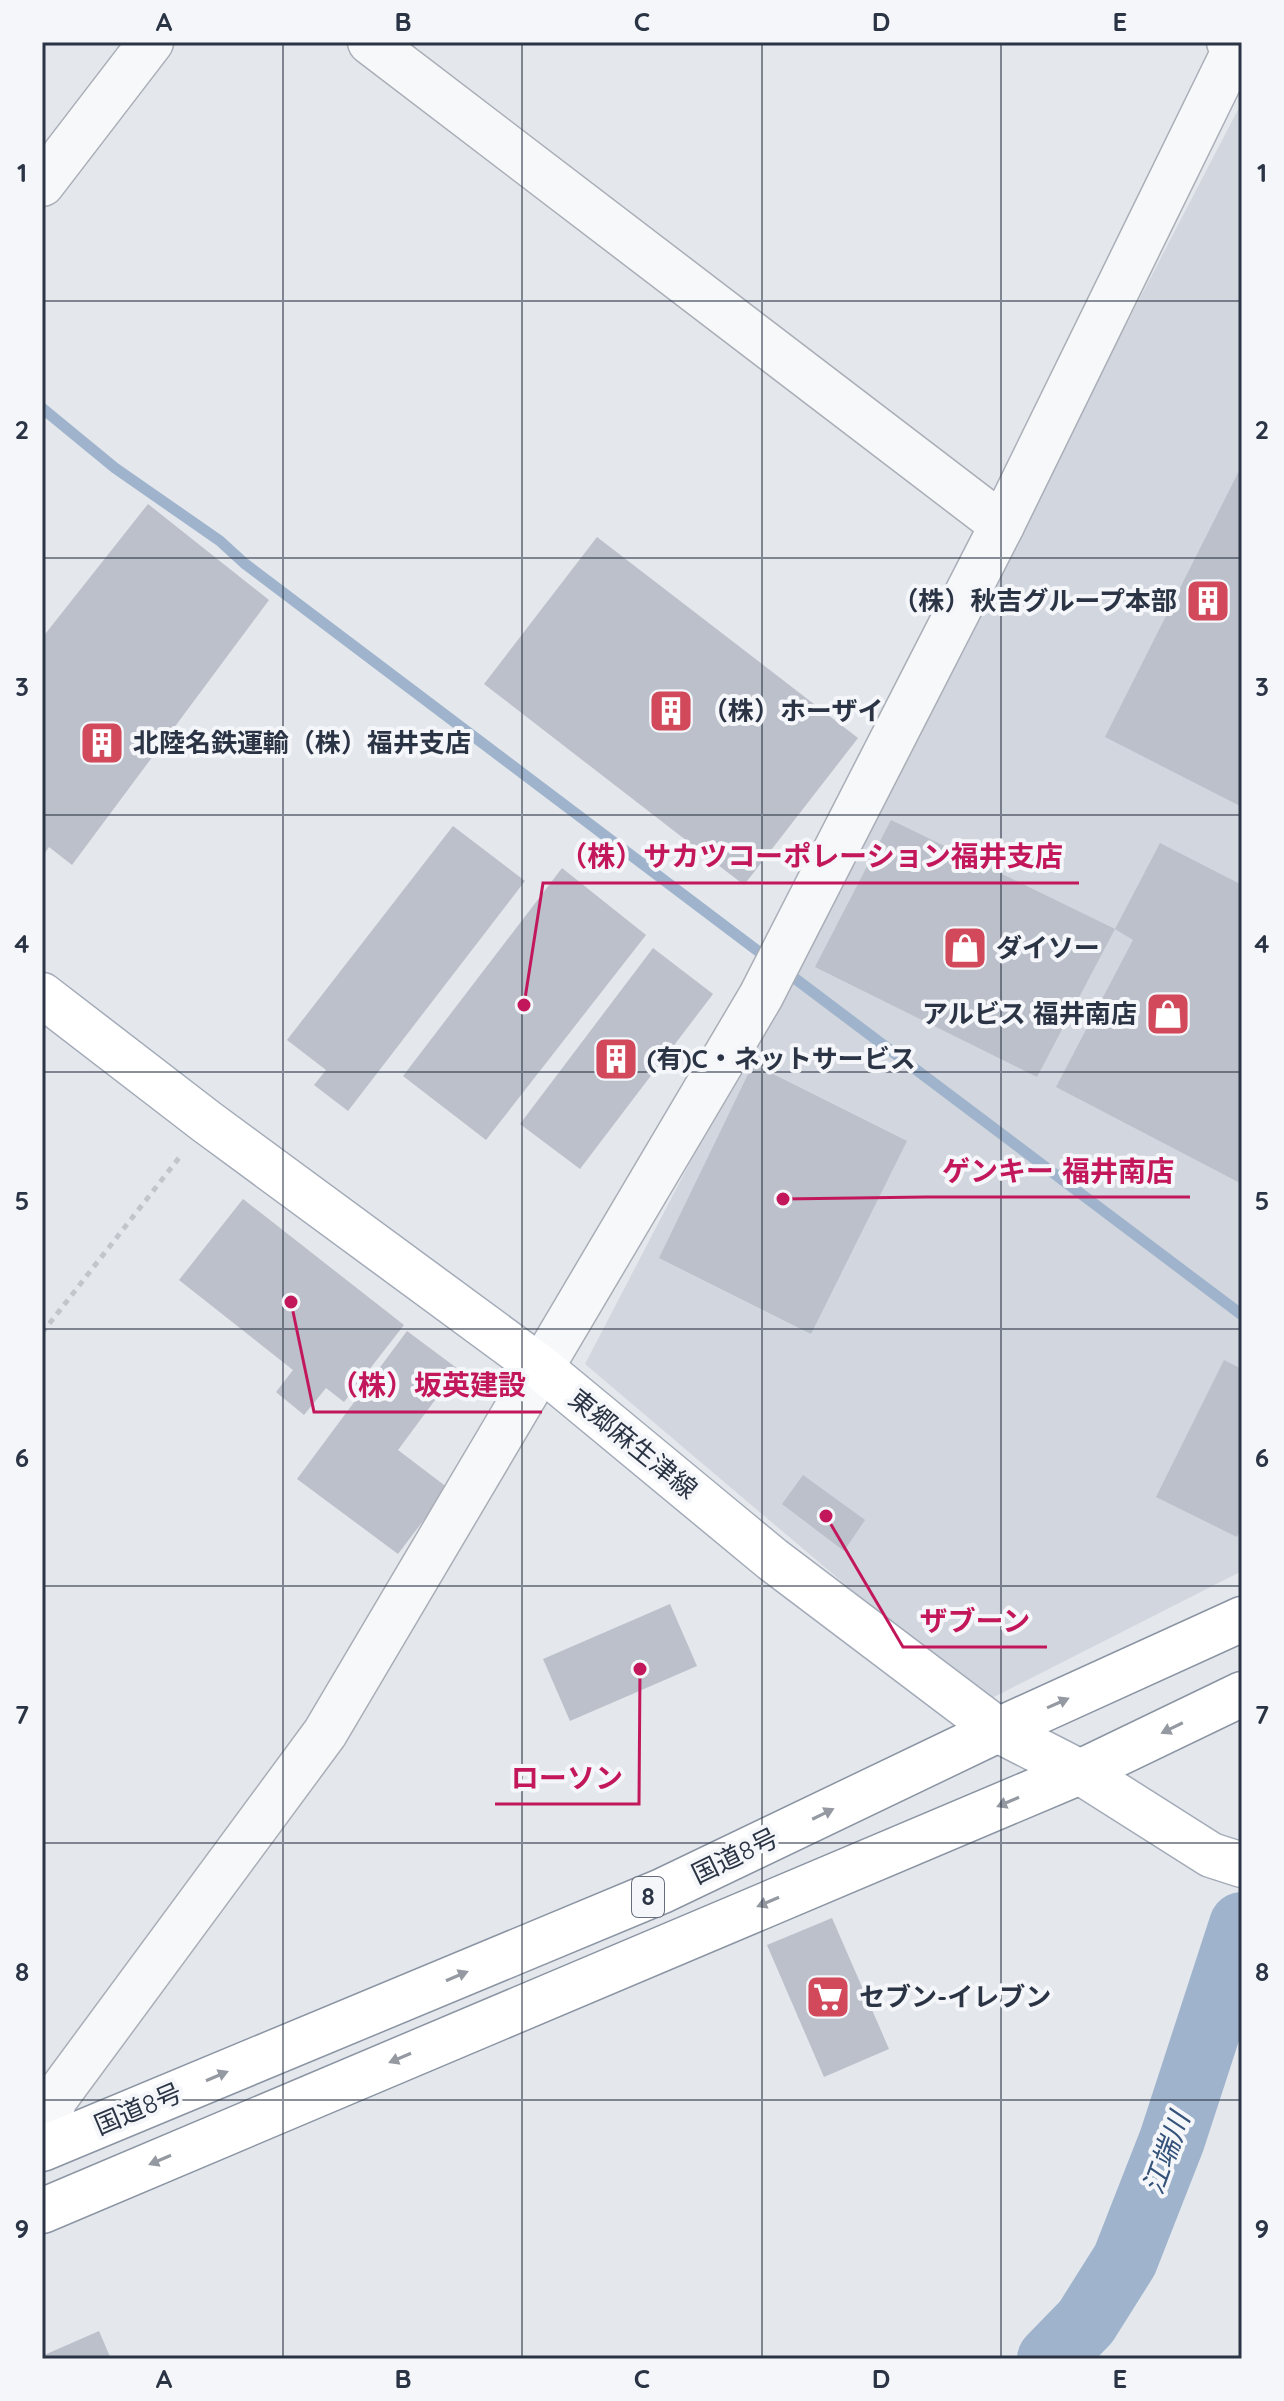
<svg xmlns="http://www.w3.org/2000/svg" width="1284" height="2401" viewBox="0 0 1284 2401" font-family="Quicksand,'Noto Sans JP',sans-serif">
  <rect width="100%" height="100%" fill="#e4e7ec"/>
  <!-- built -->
  <path fill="#d2d6de" d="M 1242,102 L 1242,1571 L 984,1702 L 585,1364 Z"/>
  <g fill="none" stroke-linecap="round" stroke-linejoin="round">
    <!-- stream -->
    <g stroke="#9fb4cc" stroke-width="11">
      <path d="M 42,408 L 115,468 L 220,541 L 244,563 L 771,961"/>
      <path d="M 785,971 L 1242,1315"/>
    </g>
    <!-- river -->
    <path stroke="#9fb4cc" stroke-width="66" d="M 1050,2359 L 1086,2322 L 1125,2260 L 1172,2140 L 1242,1925"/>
  </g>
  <!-- building -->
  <g fill="#bbc0ca">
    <path d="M 1242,465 L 1242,807 L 1105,737 Z"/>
    <path d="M 148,504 L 269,600 L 72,865 L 49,847 L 42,857 L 42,638 Z"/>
    <path d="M 597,537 L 858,738 L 744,885 L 484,684 Z"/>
    <path d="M 891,820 L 1115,929 L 1037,1077 L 815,967 Z"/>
    <path d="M 453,826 L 525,881 L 348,1111 L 314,1085 L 326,1070 L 287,1040 Z"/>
    <path d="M 1160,843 L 1242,885 L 1242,1184 L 1056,1087 L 1133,940 L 1115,929 Z"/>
    <path d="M 562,868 L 646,935 L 486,1140 L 403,1076 Z"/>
    <path d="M 653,948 L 713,994 L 580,1169 L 520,1124 Z"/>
    <path d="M 753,1064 L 907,1141 L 811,1334 L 659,1258 Z"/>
    <path d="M 243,1199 L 404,1325 L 344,1402 L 326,1388 L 304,1415 L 276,1392 L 293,1370 L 179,1280 Z"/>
    <path d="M 407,1331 L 458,1369 L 398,1450 L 448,1488 L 398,1554 L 297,1479 Z"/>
    <path d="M 1224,1360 L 1242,1369 L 1242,1526 L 1237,1537 L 1156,1497 Z"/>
    <path d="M 803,1475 L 865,1520 L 844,1551 L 782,1504 Z"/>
    <path d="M 670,1604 L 697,1666 L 570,1721 L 543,1659 Z"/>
    <path d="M 832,1918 L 889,2049 L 824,2077 L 767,1945 Z"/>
    <path d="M 99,2331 L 111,2359 L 42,2359 L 42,2356 Z"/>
  </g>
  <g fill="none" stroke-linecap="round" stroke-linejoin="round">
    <!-- minor casing -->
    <g stroke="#a9aeb7" stroke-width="47">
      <g id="minor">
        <path d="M 370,42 L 1002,525"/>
        <path d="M 42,184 L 151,42"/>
        <path d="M 42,2139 L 55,2099 L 325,1733 L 761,996 L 1002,525 L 1236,47 L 1229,42"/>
      </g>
    </g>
    <!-- major casing -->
    <g stroke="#a3abb8" stroke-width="47">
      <path id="major" d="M 42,995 L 207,1122 L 540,1367 L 772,1559 L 998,1730 L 1080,1772 L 1211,1855 L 1242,1865"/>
    </g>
    <!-- highway casing -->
    <g stroke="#8b94a3" stroke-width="47">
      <g id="highway">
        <path d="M 42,2149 L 662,1891 L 998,1730 L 1242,1619"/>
        <path d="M 42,2211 L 1080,1772 L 1242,1694"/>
      </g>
    </g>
    <!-- path -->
    <path stroke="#c2c5cb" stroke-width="5" stroke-dasharray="6 6" stroke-linecap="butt" d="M 42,1333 L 182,1154"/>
    <!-- minor -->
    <use href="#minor" stroke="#f7f8fa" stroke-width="44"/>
    <!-- major -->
    <use href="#major" stroke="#fff" stroke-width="44"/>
    <!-- highway -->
    <use href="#highway" stroke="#fff" stroke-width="44"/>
  </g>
  <!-- one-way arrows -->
  <defs><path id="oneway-solid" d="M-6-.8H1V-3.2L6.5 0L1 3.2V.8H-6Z" transform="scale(2)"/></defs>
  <g fill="#959aa2">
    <use href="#oneway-solid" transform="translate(1058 1703) rotate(-24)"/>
    <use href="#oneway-solid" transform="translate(1172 1728) rotate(154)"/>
    <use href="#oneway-solid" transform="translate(1008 1802) rotate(157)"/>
    <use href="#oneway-solid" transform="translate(823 1814) rotate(-26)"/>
    <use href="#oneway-solid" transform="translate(768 1902) rotate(157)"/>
    <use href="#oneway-solid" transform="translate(457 1976) rotate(-23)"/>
    <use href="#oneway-solid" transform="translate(400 2058) rotate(157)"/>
    <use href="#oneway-solid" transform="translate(217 2076) rotate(-23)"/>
    <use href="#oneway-solid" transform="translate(160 2160) rotate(157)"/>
  </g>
  <!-- grid -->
  <path fill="none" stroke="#2b3445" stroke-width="2" stroke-opacity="0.55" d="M 283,42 L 283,2359M 522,42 L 522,2359M 762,42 L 762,2359M 1001,42 L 1001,2359M 42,301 L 1242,301M 42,558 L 1242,558M 42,815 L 1242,815M 42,1072 L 1242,1072M 42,1329 L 1242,1329M 42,1586 L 1242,1586M 42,1843 L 1242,1843M 42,2100 L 1242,2100"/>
  <!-- icons -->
  <defs>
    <g id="building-square" transform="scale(2.3)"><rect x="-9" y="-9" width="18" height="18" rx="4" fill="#d1495b" stroke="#f4f6f9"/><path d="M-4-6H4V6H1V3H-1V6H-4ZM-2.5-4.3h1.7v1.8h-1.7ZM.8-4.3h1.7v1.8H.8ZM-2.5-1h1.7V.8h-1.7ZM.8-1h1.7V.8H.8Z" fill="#fff"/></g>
    <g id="shop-square" transform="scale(2.3)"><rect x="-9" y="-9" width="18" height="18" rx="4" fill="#d1495b" stroke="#f4f6f9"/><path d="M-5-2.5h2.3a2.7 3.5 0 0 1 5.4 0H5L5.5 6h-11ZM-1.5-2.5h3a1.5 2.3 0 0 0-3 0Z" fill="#fff"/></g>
    <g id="supermarket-square" transform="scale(2.3)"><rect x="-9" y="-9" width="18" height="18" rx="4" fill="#d1495b" stroke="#f4f6f9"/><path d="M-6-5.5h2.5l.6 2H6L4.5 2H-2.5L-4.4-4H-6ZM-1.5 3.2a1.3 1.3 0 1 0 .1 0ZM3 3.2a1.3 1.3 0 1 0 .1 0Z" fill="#fff"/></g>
  </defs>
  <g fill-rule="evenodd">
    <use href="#building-square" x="1208" y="601"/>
    <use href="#building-square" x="671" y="711"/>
    <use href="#building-square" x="102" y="743"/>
    <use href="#shop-square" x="965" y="948"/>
    <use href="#shop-square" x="1168" y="1014"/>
    <use href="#building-square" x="616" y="1059"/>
    <use href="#supermarket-square" x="828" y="1997"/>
  </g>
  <g text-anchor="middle" stroke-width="8" stroke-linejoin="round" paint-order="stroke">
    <!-- shield labels -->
    <rect fill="#f4f6f9" stroke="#676e7b" stroke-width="2" x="632" y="1877" width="32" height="40" rx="6"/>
    <g font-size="24" font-weight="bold" fill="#2b3445">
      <text x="648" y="1905">8</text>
    </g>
    <!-- poi labels -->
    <g font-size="26" font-weight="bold" fill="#2b3445" stroke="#f4f6f9" text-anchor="start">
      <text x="1177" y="610" text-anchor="end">（株）秋吉グループ本部</text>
      <text x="702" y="720">（株）ホーザイ</text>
      <text x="133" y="752">北陸名鉄運輸（株）福井支店</text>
      <text x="996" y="957">ダイソー</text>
      <text x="1137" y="1023" text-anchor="end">アルビス 福井南店</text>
      <text x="647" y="1068">(有)C・ネットサービス</text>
      <text x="859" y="2006">セブン-イレブン</text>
    </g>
    <!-- street labels -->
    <g font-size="26" fill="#2b3445" stroke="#f4f6f9">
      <text transform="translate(633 1444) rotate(39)" y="9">東郷麻生津線</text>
      <text transform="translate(735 1856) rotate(-26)" y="9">国道8号</text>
      <text transform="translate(138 2109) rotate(-23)" y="9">国道8号</text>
    </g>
    <!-- water labels -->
    <g font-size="28" font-style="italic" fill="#34527a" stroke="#f4f6f9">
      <text transform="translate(1166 2153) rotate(-70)" y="10">江端川</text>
    </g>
  </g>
  <!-- callouts -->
  <path fill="none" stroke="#c2185b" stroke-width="3" d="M524 1005L543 883H1079M783 1199L926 1197H1190M291 1302L314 1412H542M826 1516L903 1647H1047M640 1669L639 1804H495"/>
  <g fill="#c2185b" stroke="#f4f6f9" stroke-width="3">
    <circle cx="524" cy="1005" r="8"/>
    <circle cx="783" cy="1199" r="8"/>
    <circle cx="291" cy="1302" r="8"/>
    <circle cx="826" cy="1516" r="8"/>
    <circle cx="640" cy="1669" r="8"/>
  </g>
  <g font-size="28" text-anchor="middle" font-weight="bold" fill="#c2185b" stroke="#f4f6f9" stroke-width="8" stroke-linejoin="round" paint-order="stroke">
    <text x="811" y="866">（株）サカツコーポレーション福井支店</text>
    <text x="1058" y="1181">ゲンキー 福井南店</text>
    <text x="428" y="1395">（株）坂英建設</text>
    <text x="975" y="1631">ザブーン</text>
    <text x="567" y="1788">ローソン</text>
  </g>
  <!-- border -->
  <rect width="1284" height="2401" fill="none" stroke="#f4f6f9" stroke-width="88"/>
  <rect x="44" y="44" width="1196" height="2313" fill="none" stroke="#2b3445" stroke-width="3"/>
  <g font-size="26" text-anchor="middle" font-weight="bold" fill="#2b3445">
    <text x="164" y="31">A</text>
    <text x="403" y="31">B</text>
    <text x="642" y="31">C</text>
    <text x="881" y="31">D</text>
    <text x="1120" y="31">E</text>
    <text x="22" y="182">1</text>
    <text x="1262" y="182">1</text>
    <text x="22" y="439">2</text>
    <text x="1262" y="439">2</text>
    <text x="22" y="696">3</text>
    <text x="1262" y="696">3</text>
    <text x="22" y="953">4</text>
    <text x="1262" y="953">4</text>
    <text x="22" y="1210">5</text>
    <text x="1262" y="1210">5</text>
    <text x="22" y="1467">6</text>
    <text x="1262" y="1467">6</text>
    <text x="22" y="1724">7</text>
    <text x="1262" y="1724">7</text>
    <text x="22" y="1981">8</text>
    <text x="1262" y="1981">8</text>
    <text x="22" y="2238">9</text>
    <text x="1262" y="2238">9</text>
    <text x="164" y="2388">A</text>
    <text x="403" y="2388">B</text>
    <text x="642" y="2388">C</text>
    <text x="881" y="2388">D</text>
    <text x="1120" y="2388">E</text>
  </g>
</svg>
